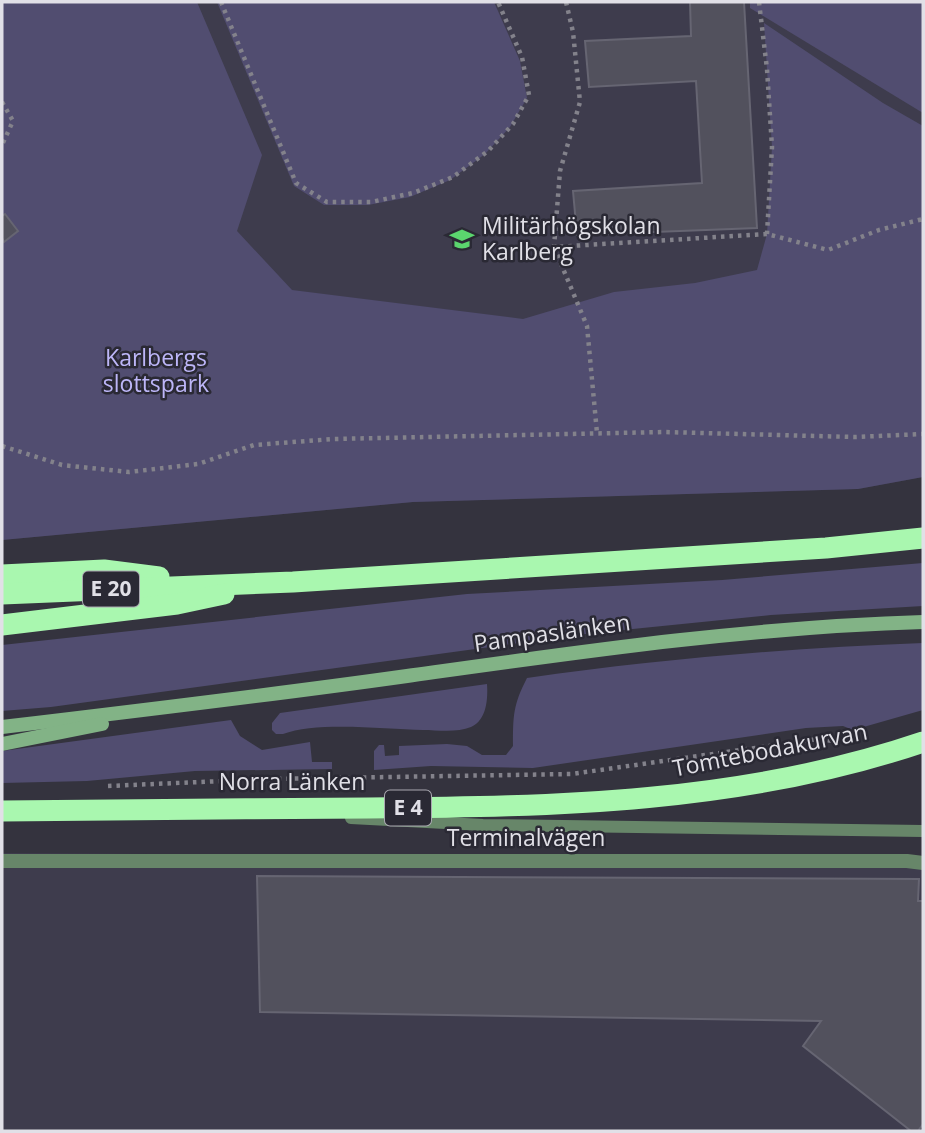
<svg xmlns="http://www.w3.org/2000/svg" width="925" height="1133" viewBox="0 0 925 1133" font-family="'Open Sans',sans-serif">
  <rect width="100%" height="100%" fill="#34333e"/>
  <!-- built -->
  <g fill="#3e3c4d">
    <path d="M 2,2 L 923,2 L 923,477 L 858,489 L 413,502 L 2,540 Z"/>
    <path d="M 2,853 L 923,859 L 923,1131 L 2,1131 Z"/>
  </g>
  <!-- green -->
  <g fill="#514d70">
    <path d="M 2,2 L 197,2 L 262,155 L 237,231 L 292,290 L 523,319 L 614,292 L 695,283 L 757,270 L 767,234 L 772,147 L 764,23 L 883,103 L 923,126 L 923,477 L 858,489 L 413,502 L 2,540 Z"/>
    <path d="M 217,2 L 494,2 L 520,61 L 527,98 L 510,127 L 485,154 L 450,180 L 410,197 L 368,205 L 324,205 L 294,186 Z"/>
    <path d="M 750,2 L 923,2 L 923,113 L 750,8 Z"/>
    <path d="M 923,563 L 923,606 L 771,615 L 593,633 L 51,707 L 2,711 L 2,645 L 467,594 L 722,580 Z"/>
    <path d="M 923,643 L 923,710 L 853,730 L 843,726 L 806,728 L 533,768 L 431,766 L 374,770 L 374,751 L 379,745 L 384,745 L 385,756 L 399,755 L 399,746 L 447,744 L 467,746 L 482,755 L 506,755 L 513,746 C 513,716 513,705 527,678 C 659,659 790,648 923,643 Z"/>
    <path d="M 487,684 C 488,698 487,720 471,727 C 457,733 437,730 423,730 C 385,729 316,721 283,734 L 276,734 L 272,730 L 272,723 L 280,713 Z"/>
    <path d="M 231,720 L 240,736 L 262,750 L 310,742 L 312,762 L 332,762 L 332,769 L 195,771 L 87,781 L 2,783 L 2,751 Z"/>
  </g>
  <!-- building -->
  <g fill="#52515d" stroke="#666572" stroke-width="2">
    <path d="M 690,2 L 744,2 L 757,228 L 577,235 L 573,191 L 702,183 L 696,81 L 589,87 L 585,41 L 691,36 Z"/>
    <path d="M 5,214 L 18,231 L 4,242 L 2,238 L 2,216 Z"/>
    <path d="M 257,876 L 919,879 L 918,901 L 923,901 L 923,1124 L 918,1131 L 911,1131 L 803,1046 L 821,1021 L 260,1012 Z"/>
  </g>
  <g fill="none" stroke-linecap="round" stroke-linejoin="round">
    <!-- path -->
    <g stroke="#83828b" stroke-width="4.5" stroke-dasharray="3.5 5" stroke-linecap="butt">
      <path d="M 221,2 L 296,183 L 327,202 L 371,202 L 413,193 L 453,177 L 488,151 L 513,124 L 529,95 L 522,57 L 498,2"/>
      <path d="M 566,2 L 573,32 L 580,102 L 560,171 L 554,247 L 767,234 L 828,250 L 879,230 L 923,219"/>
      <path d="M 759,2 L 767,69 L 772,147 L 767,234"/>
      <path d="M 2,102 L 13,121 L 2,145"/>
      <path d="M 554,247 L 587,326 L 597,433"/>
      <path d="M 2,446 L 62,465 L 129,472 L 198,464 L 254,445 L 333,439 L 664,432 L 854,437 L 923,434"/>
      <path d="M 108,786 L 268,779 L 572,774 L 818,739 L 841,742"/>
    </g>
    <!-- service -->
    <path stroke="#678669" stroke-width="12" d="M 351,818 L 483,825 L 923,831"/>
    <!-- minor -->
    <path stroke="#678669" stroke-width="14" d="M 2,861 L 907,861 L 923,863"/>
    <!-- secondary -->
    <g stroke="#82b386" stroke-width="14">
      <path d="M 2,727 C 137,711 272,695 407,676 C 579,652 750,627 923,622"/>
      <path d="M 2,744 L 102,724"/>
    </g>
    <!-- motorway -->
    <g stroke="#a9f7af" stroke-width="21">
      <path d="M 2,575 L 104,570 L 159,577"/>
      <path d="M 2,594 L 293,582 L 826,548 L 923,538"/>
      <path d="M 2,625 L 177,604 L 224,594"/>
      <path d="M 2,811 C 124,809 246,809 368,808 C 555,807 744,803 923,742"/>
    </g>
  </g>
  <!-- icons -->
  <defs>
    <g id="university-bare" transform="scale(1.89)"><path d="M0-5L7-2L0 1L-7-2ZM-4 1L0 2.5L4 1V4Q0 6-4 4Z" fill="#5bd56e" stroke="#2a2934" stroke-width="2.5" paint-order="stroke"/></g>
  </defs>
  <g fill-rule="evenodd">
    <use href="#university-bare" x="462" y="239"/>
  </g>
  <g text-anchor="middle" stroke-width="5" stroke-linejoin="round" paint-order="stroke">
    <!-- shield labels -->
    <g fill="#2a2934" stroke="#aaa9b1" stroke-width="2">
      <rect x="83" y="571.5" width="56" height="35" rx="5"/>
      <rect x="385" y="790.5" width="46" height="35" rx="5"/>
    </g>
    <g font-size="21" font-weight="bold" fill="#e1e0e7">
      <text x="111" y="596">E 20</text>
      <text x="408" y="815">E 4</text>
    </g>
    <!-- poi labels -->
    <g font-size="23" fill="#e1e0e7" stroke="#2a2934" text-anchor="start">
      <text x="482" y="234">Militärhögskolan<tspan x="482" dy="26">Karlberg</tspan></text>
    </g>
    <!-- park labels -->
    <g font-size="23" fill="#bdb6f8" stroke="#2a2934">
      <text x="156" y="366">Karlbergs<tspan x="156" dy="26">slottspark</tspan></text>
    </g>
    <!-- street labels -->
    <g font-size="23" fill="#e1e0e7" stroke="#2a2934">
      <text transform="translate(552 633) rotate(-8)" y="8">Pampaslänken</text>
      <text transform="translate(770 750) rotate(-11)" y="8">Tomtebodakurvan</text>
      <text x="292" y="790">Norra Länken</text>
      <text x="526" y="846">Terminalvägen</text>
    </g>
  </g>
  <!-- border -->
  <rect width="925" height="1133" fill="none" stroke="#e1e0e7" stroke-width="7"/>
</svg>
